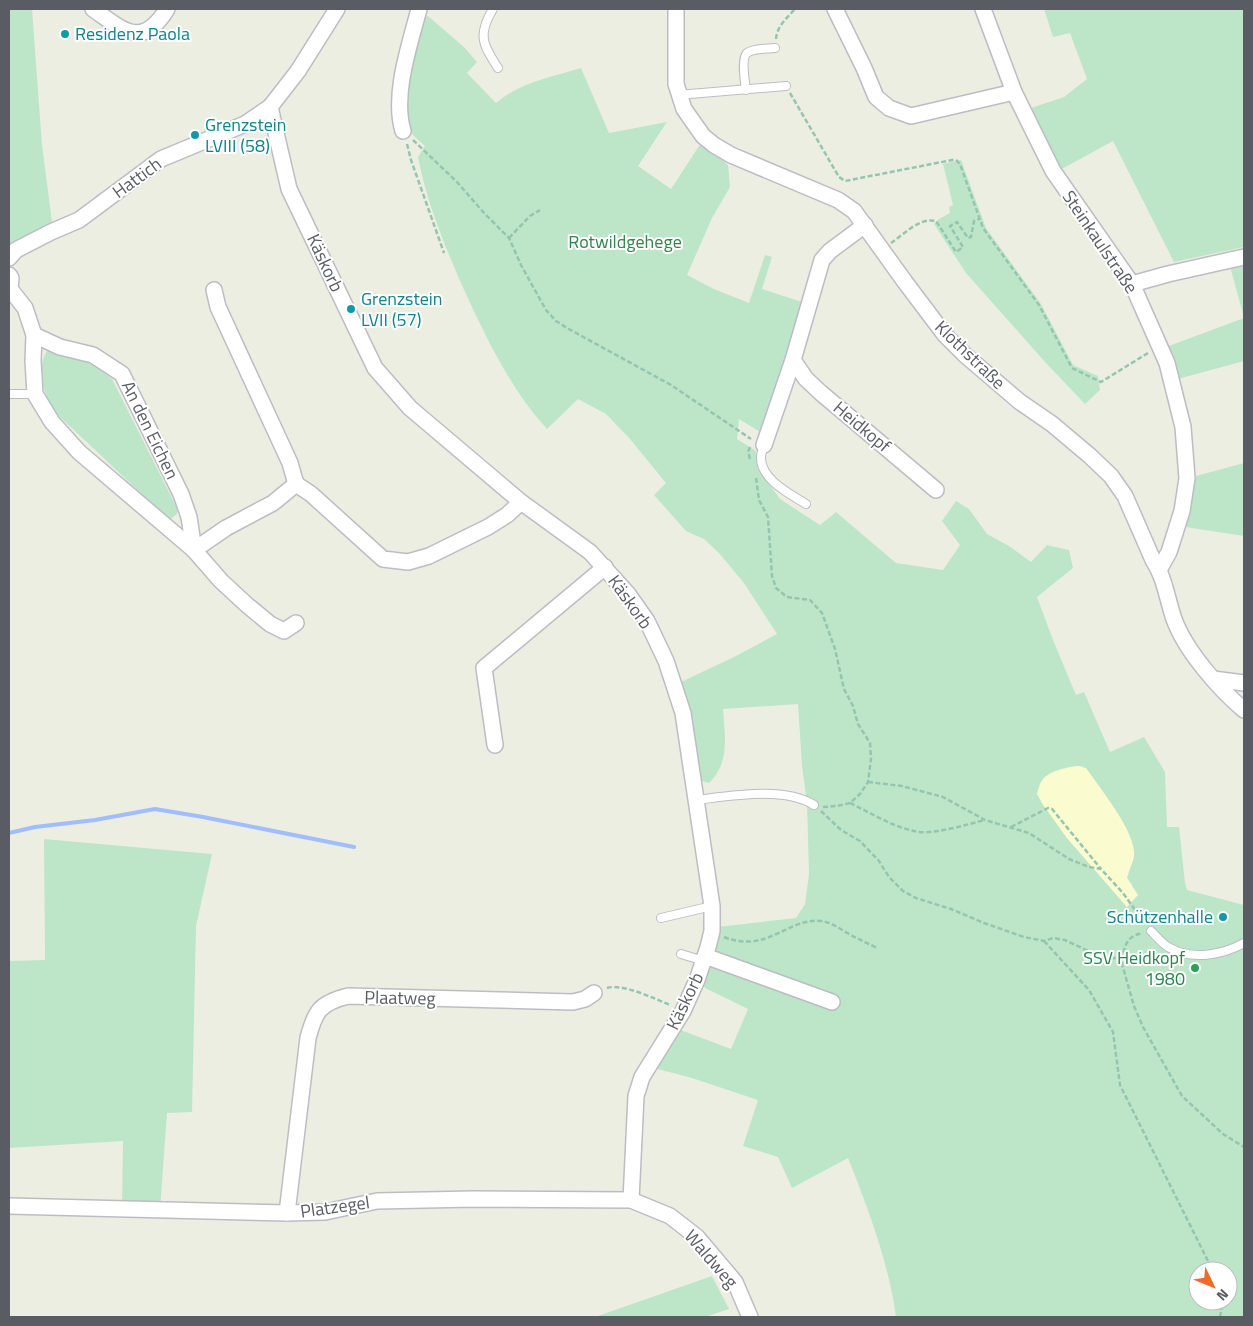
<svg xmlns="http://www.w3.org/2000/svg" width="1253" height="1326" viewBox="0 0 1253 1326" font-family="'Titillium Web',sans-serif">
  <rect width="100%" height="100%" fill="#edeee2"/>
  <!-- green -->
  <g fill="#bde6c8" fill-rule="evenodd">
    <path d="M 9,9 L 32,9 L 42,145 L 52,222 L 9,246 Z"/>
    <path d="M 1044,9 L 1244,9 L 1244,247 L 1174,262 L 1113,141 L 1060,170 L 1031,108 L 1064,97 L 1087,79 L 1070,33 L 1053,37 Z"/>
    <path d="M 428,16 L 465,48 L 477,62 L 467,73 L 496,103 C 519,83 551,77 581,68 L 609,133 L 667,122 L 638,166 L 671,189 L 701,143 L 728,165 L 730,187 L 712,218 L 687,275 L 714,289 L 749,303 L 765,255 L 772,257 L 762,289 L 802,302 L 764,427 L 760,432 L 739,419 L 737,439 L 756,451 L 758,469 L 780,499 L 820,525 L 836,512 L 896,563 L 943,570 L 960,545 L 942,521 L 956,501 L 969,509 L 987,534 L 1009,546 L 1031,562 L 1047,545 L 1069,550 L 1073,568 L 1037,597 L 1053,640 L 1076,695 L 1084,692 L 1110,752 L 1144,737 L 1165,772 L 1167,827 L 1179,827 L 1185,883 L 1187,890 L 1244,905 L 1244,1317 L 896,1317 C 889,1264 868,1208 848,1158 L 792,1188 L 778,1157 L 743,1146 L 758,1100 L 692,1078 L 654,1068 L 678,1029 L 731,1049 L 748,1009 L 699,985 L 717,927 L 796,918 L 805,904 L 809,874 L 807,803 L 802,766 L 798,704 L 723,709 C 725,736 730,763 709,783 L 702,781 L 697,774 L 688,710 L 681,682 L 734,657 L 777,634 L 744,583 L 718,552 L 704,539 L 686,531 L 654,495 L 666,483 L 630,439 L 606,414 L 578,399 L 547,429 C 508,386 484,333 460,281 C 443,241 426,200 418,157 L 425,146 C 419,140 409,133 407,126 C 397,94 414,50 422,20 ZM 1077,766 L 1082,766 L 1132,863 L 1127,878 L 1132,885 L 1127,907 L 1067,838 L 1042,803 L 1066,768 ZM 1198,1271 L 1228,1271 L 1228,1301 L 1198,1301 Z"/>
    <path d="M 961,160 L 986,228 L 1041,304 L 1073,365 L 1098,376 L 1100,390 L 1085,404 L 1045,362 L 966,273 L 934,224 L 939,219 L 950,213 L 949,207 L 953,205 L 943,164 Z"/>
    <path d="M 1244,263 L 1244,361 L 1178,379 L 1166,347 L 1244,318 L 1230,266 Z"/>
    <path d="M 47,351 C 72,353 93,363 112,379 L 177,508 L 177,514 L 171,519 L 162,513 L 59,416 C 45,399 34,371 47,351 Z"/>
    <path d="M 1244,463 L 1244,536 L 1185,527 L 1196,476 Z"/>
    <path d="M 44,839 L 212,854 L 196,926 L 192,1112 L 167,1113 L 160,1210 L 122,1209 L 123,1141 L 9,1148 L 9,961 L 45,960 Z"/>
    <path d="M 712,1276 L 729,1309 L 705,1317 L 595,1317 Z"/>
  </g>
  <!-- sand -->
  <path fill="#fafbcf" d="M 1077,766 L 1086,768 C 1099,787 1137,833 1134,856 C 1133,864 1128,870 1127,878 L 1138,895 L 1127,907 L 1067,838 L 1042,803 L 1037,794 C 1038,791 1039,785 1041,782 C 1047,771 1065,768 1077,766 Z"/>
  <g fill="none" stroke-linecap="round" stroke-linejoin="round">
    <!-- stream -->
    <path stroke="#a0bdff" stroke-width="4" d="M 9,833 L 35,827 L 95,820 L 155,809 L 203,817 L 354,847"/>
    <!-- service casing -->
    <g stroke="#bcbdc4" stroke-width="10">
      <g id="service">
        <path d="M 493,9 C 477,35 483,45 498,68"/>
        <path d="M 746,90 C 745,83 741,58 747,53 C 753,48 768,49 775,48"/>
        <path d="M 678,95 L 786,86"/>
        <path d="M 9,394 L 35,394"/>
        <path d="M 764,445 C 763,449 761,453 761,457 C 760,479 790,494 806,504"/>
        <path d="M 696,800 C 730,796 784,786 814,805"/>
        <path d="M 661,918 L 712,906"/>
        <path d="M 1151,931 C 1156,936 1162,943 1168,947 C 1192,961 1222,955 1244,943"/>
        <path d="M 681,954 L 704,961"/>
      </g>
    </g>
    <!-- minor casing -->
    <g stroke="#bcbdc4" stroke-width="18">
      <g id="minor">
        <path d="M 93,9 C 123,30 142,50 167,9"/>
        <path d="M 676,9 L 676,84 L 684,109 L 703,136 L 714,145 L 731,155 L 838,200 L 854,211 L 905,282 L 945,335 L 965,355 L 1020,402 L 1052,424 L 1090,456 L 1111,476 L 1125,496 L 1153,560 C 1165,578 1167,599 1174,619 C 1185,650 1219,689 1244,710"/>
        <path d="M 835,9 L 864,68 L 876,97 L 889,108 L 911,116 L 1014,92"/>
        <path d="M 983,9 L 1014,92 L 1053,171 L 1132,284 L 1167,363 L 1183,427 L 1187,478 L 1182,511 L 1169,552 L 1159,570"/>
        <path d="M 270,107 L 289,189 L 375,368 L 410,408 L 521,502 L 590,552 L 628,594 L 647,621 L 666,661 L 683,713 L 712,906 L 712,931 L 708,947 L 697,980 L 683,1011 L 642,1077 L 636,1096 L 631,1200"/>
        <path d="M 403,131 C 392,95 410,44 419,9"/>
        <path d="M 9,258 L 16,250 L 51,232 L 79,220 L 161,159 L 245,124 L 270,107 L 298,71 L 337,9"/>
        <path d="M 9,275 L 11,278 L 10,289 L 25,308 L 34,335 L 33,361 L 35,394 L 52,422 L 79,452 L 194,550 L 226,528 L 273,503 L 296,484 L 311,494 L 383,559 L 408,562 L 429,556 L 488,527 L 507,515 L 521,502"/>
        <path d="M 1132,284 L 1168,274 L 1244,257"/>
        <path d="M 214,290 L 218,307 L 290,463 L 296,484"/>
        <path d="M 34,335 L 60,347 L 93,355 L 122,374 L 181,494 L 189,517 L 194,550 L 221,581 L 247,605 L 270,624 L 284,631 L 296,623"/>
        <path d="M 793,360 L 806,379 L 821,393 L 936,490"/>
        <path d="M 764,445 L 793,360 L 822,260 L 830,251 L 865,225"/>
        <path d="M 1213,679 L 1244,683"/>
        <path d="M 495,745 L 484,668 L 605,567"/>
        <path d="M 705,956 L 832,1002"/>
        <path d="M 9,1206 L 287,1213 L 325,1212 L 377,1201 L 473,1199 L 631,1200 L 670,1216 L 697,1237 L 735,1282 L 750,1317"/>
        <path d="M 287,1213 L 308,1038 C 315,1011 320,1003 348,996 L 573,1002 L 585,999 L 594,993"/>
      </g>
    </g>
    <!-- path -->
    <g stroke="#95c5af" stroke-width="2.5" stroke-dasharray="5 2.5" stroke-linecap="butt">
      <path d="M 776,39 C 777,26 787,18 795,9"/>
      <path d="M 790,93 L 839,177 L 845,181 L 952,160 L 956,160 L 960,164 L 983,228 L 1039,305 L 1072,368 L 1101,382 L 1148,353"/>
      <path d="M 413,140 L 457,182 L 485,214 L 509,238 L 521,265 L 546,310 L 556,321 L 567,328 L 671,385 L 751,439"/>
      <path d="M 407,144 L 411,160 L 444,253"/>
      <path d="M 509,238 L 530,216 L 540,210"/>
      <path d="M 891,243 C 904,234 920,217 936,221 L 956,252 L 963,247 L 950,226 L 957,222 L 968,238 L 971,237 L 974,221 L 979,219"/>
      <path d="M 750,447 L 748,452 L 750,459"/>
      <path d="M 756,478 L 759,500 L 768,517 L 772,576 L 776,588 L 787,597 L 810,600 L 822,613 L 835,649 L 844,689 L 853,706 L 858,724 L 870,743 L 871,759 L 868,782 L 860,794 L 850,803 L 837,806 L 823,807"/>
      <path d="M 868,782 L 902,786 L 943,797 L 985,820 L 1029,833 L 1069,859 L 1089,867 L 1101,869 L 1123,893 L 1145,924"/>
      <path d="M 850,803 C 871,813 891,826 914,831 C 931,836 968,824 985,820"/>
      <path d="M 821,811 L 841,830 L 860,841 L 879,861 L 889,877 L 903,891 L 916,898 L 951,909 L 984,923 L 1024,937 L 1044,941 L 1053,938 L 1065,940 L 1103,958 L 1112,959 L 1123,955 C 1125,943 1129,936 1142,933"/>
      <path d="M 1011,827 L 1048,808 L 1052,809 L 1101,869"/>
      <path d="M 724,937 C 768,954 786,918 821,921 C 831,922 840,929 849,934 C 858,939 867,943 877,948"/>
      <path d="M 1044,941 L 1089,990 L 1113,1032 L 1120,1085 L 1213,1271"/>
      <path d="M 1123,955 L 1122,964 L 1134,1006 L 1143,1027 L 1182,1096 L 1223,1134 L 1244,1147"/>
      <path d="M 607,988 C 623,983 655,999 670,1005"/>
      <path d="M 1220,1317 L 1223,1301"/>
    </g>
    <!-- service -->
    <use href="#service" stroke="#fff" stroke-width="8"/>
    <!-- minor -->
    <use href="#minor" stroke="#fff" stroke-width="15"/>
  </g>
  <!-- markers -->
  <g fill="#0f9aa8" stroke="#fff" stroke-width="2">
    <circle cx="65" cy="34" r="5"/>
    <circle cx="195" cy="135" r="5"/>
    <circle cx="351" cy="309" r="5"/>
    <circle cx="1223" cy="917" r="5"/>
  </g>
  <circle fill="#2e9e5b" stroke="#fff" stroke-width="2" cx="1195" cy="968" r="5"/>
  <g text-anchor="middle" stroke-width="4" stroke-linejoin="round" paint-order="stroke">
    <!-- culture labels -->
    <g font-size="18" fill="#0d838f" stroke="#fff" text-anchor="start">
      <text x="75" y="40">Residenz Paola</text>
      <text x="205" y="131">Grenzstein<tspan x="205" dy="21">LVIII (58)</tspan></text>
      <text x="361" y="305">Grenzstein<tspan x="361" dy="21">LVII (57)</tspan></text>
      <text x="1213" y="923" text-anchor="end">Schützenhalle</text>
    </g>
    <!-- street labels -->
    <g font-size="18" fill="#5a5c63" stroke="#fff">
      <text transform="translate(137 178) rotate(-36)" y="6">Hattich</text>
      <text transform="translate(1100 242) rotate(56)" y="6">Steinkaulstraße</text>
      <text transform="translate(325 263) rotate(65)" y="6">Käskorb</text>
      <text transform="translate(970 355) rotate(44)" y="6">Klothstraße</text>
      <text transform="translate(862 427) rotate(40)" y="6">Heidkopf</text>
      <text transform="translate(150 430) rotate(64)" y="6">An den Eichen</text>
      <text transform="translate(630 602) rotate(54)" y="6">Käskorb</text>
      <text transform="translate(400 998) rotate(1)" y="6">Plaatweg</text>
      <text transform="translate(685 1001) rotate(-64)" y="6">Käskorb</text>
      <text transform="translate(335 1207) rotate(-8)" y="6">Platzegel</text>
      <text transform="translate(711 1259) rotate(49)" y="6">Waldweg</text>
    </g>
    <!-- park labels -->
    <g font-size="18" fill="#31834b" stroke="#fff">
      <text x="625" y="248">Rotwildgehege</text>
    </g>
    <!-- leisure labels -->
    <g font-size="18" fill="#27864d" stroke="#fff" text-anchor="end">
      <text x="1185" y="964">SSV Heidkopf<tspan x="1185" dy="21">1980</tspan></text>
    </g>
  </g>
  <!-- border -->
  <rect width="1253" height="1326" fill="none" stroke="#5a5c63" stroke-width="20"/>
  <!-- north arrow -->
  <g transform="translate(1213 1286) rotate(133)"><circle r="24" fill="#ffffff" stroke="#bdbec1"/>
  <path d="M0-4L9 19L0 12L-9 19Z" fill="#ee6c27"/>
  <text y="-8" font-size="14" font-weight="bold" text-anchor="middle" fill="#5a5c63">N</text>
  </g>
</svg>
